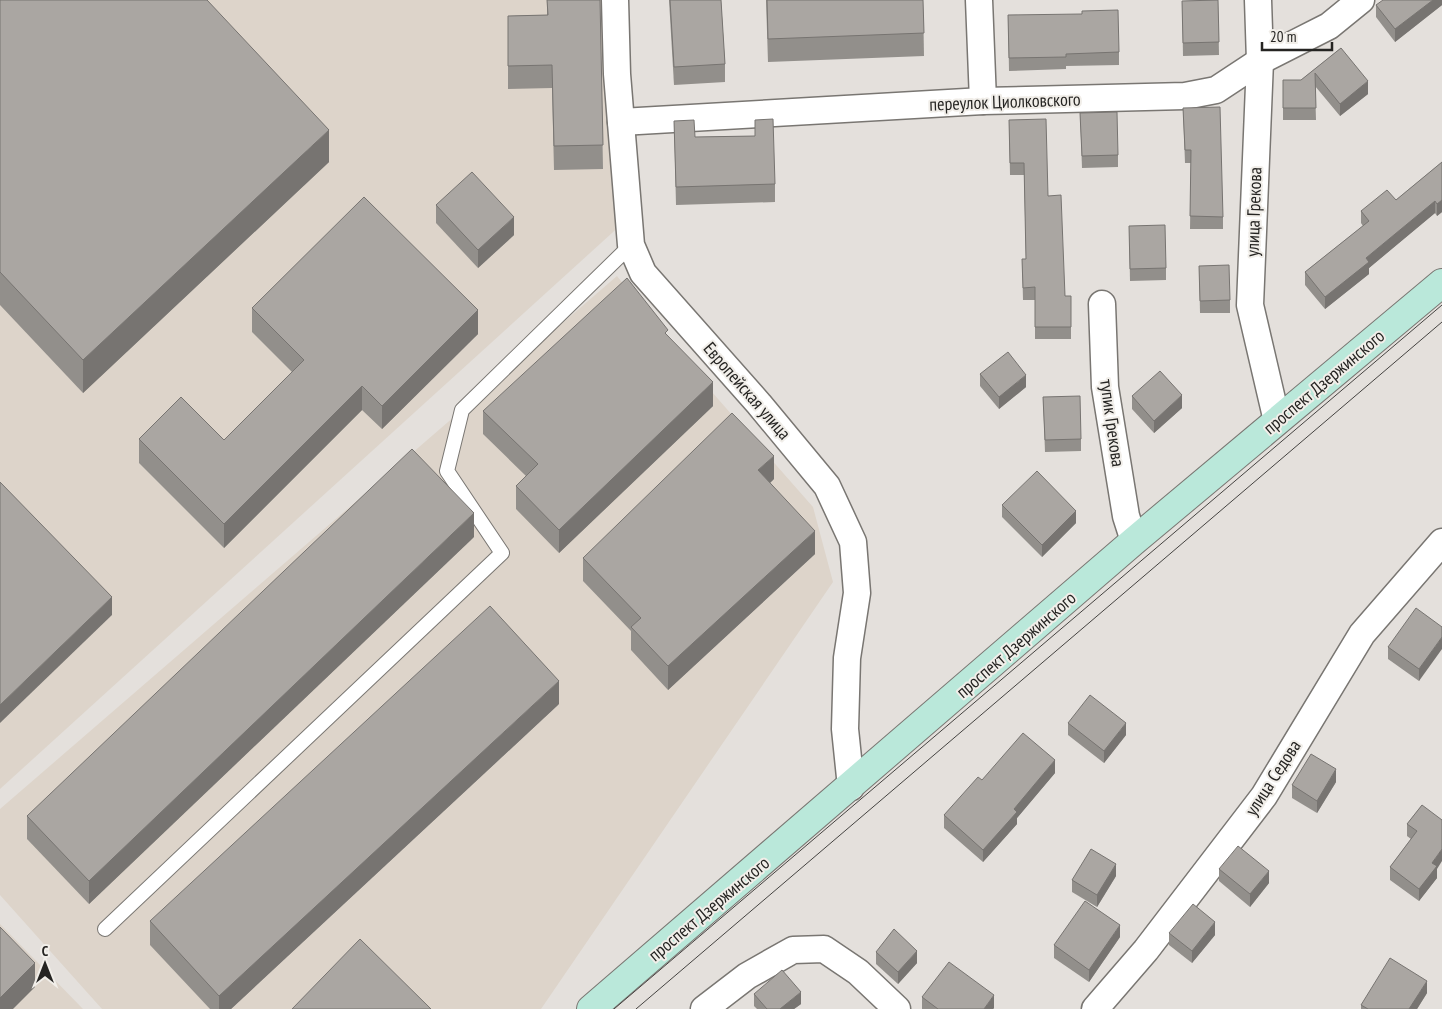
<svg xmlns="http://www.w3.org/2000/svg" width="1442" height="1009" viewBox="0 0 1442 1009" font-family="'PT Sans Narrow',sans-serif">
  <rect width="100%" height="100%" fill="#e4e0dc"/>
  <!-- built -->
  <g fill="#ddd4ca">
    <path d="M 0,0 L 608,0 L 623,223 L 0,789 Z"/>
    <path d="M 617,276 L 682,358 L 813,507 L 833,582 L 541,1009 L 102,1009 L 0,895 L 0,809 Z"/>
    <path d="M 0,924 L 83,1009 L 0,1009 Z"/>
  </g>
  <g fill="none" stroke-linecap="round" stroke-linejoin="round">
    <!-- lane casing -->
    <g stroke="#797672" stroke-width="16">
      <path id="lane" d="M 105,929 L 502,553 L 447,471 L 462,410 L 631,245"/>
    </g>
    <!-- street casing -->
    <g stroke="#797672" stroke-width="29">
      <g id="street">
        <path d="M 615,0 L 617,74 L 631,245 L 643,273 L 759,404 L 827,486 L 853,542 L 857,593 L 847,658 L 845,729 L 851,787"/>
        <path d="M 979,0 L 983,101"/>
        <path d="M 1258,0 L 1260,61 L 1250,305 L 1277,421"/>
        <path d="M 621,122 L 983,101 L 1185,96 L 1216,90 L 1260,61 L 1329,26 L 1361,0"/>
        <path d="M 1102,304 L 1105,387 L 1126,516 L 1134,541"/>
        <path d="M 704,1009 L 747,976 L 793,950 L 824,949 L 858,972 L 897,1009"/>
        <path d="M 1095,1009 L 1146,950 L 1264,796 L 1362,634 L 1442,542"/>
      </g>
    </g>
    <!-- secondary casing -->
    <g stroke="#797672" stroke-width="30">
      <path id="secondary" d="M 591,1009 L 1134,541 L 1442,283"/>
    </g>
    <!-- lane -->
    <use href="#lane" stroke="#fff" stroke-width="14"/>
    <!-- street -->
    <use href="#street" stroke="#fff" stroke-width="26"/>
    <!-- secondary -->
    <use href="#secondary" stroke="#bae8da" stroke-width="28"/>
    <!-- tram -->
    <g stroke="#454341" stroke-width="1">
      <path d="M 614,1009 L 1442,305"/>
      <path d="M 636,1009 L 1442,322"/>
    </g>
  </g>
  <!-- wall -->
  <g fill="#928f8b">
    <path d="M 0,0 L 329,162 L 83,393 L 0,305 Z"/>
    <path d="M 547,0 L 600,0 L 603,169 L 554,170 L 552,88 L 508,89 L 508,16 L 547,15 Z"/>
    <path d="M 669,0 L 721,0 L 725,64 L 725,82 L 674,85 Z"/>
    <path d="M 766,0 L 923,0 L 924,56 L 768,62 Z"/>
    <path d="M 1218,0 L 1219,55 L 1183,56 L 1182,1 Z"/>
    <path d="M 1442,0 L 1442,5 L 1395,42 L 1376,17 L 1376,5 Z"/>
    <path d="M 1008,15 L 1119,52 L 1119,65 L 1066,66 L 1066,69 L 1009,71 Z"/>
    <path d="M 1341,48 L 1368,94 L 1340,116 L 1315,86 L 1316,120 L 1283,120 L 1283,80 L 1301,80 Z"/>
    <path d="M 1183,108 L 1223,217 L 1223,229 L 1190,229 L 1191,163 L 1185,163 Z"/>
    <path d="M 1080,113 L 1118,155 L 1118,167 L 1082,168 Z"/>
    <path d="M 755,120 L 775,184 L 775,202 L 676,205 L 674,121 L 695,137 L 755,136 Z"/>
    <path d="M 1009,120 L 1048,196 L 1065,296 L 1071,296 L 1071,339 L 1035,339 L 1035,300 L 1023,300 L 1022,259 L 1026,259 L 1024,175 L 1010,175 Z"/>
    <path d="M 1442,162 L 1442,212 L 1437,216 L 1435,213 L 1369,268 L 1369,274 L 1325,309 L 1305,285 L 1305,272 L 1363,226 L 1361,223 L 1361,211 L 1396,200 Z"/>
    <path d="M 436,205 L 514,235 L 478,268 L 436,223 Z"/>
    <path d="M 1129,226 L 1166,268 L 1166,280 L 1130,281 Z"/>
    <path d="M 1199,266 L 1230,300 L 1230,313 L 1200,313 Z"/>
    <path d="M 252,308 L 478,334 L 382,429 L 362,410 L 224,548 L 139,463 L 139,439 L 224,440 L 292,372 L 252,332 Z"/>
    <path d="M 668,336 L 713,406 L 559,553 L 516,509 L 516,486 L 526,476 L 483,434 L 483,411 Z"/>
    <path d="M 980,374 L 1026,387 L 999,409 L 980,386 Z"/>
    <path d="M 1132,396 L 1182,408 L 1154,433 L 1132,409 Z"/>
    <path d="M 1043,397 L 1081,439 L 1081,451 L 1045,452 Z"/>
    <path d="M 774,479 L 770,483 L 815,554 L 668,690 L 631,650 L 631,631 L 583,581 L 583,558 Z"/>
    <path d="M 1002,505 L 1076,523 L 1042,557 L 1002,517 Z"/>
    <path d="M 474,537 L 89,904 L 27,839 L 27,816 Z"/>
    <path d="M 1442,627 L 1419,681 L 1388,659 L 1388,647 Z"/>
    <path d="M 559,704 L 231,1009 L 210,1009 L 150,945 L 150,921 Z"/>
    <path d="M 1068,723 L 1126,735 L 1104,763 L 1068,735 Z"/>
    <path d="M 1055,773 L 1017,818 L 1017,824 L 983,862 L 944,828 L 944,815 L 982,780 Z"/>
    <path d="M 1336,782 L 1317,813 L 1292,798 L 1292,785 Z"/>
    <path d="M 1422,805 L 1437,869 L 1437,878 L 1419,901 L 1390,880 L 1390,867 L 1411,839 L 1407,836 L 1407,824 Z"/>
    <path d="M 1219,869 L 1269,883 L 1250,907 L 1219,881 Z"/>
    <path d="M 1116,876 L 1097,907 L 1072,892 L 1072,880 Z"/>
    <path d="M 1169,933 L 1215,935 L 1192,963 L 1169,945 Z"/>
    <path d="M 1120,937 L 1089,982 L 1054,958 L 1054,945 Z"/>
    <path d="M 876,952 L 917,963 L 898,984 L 876,964 Z"/>
    <path d="M 1427,993 L 1417,1009 L 1361,1009 L 1361,1005 Z"/>
    <path d="M 754,994 L 801,1004 L 794,1009 L 757,1009 L 754,1006 Z"/>
    <path d="M 922,997 L 994,1008 L 993,1009 L 922,1009 Z"/>
  </g>
  <!-- shaded-wall -->
  <g fill="#777471">
    <path d="M 1433,0 L 1442,0 L 1442,5 L 1395,42 L 1395,29 Z"/>
    <path d="M 1368,81 L 1368,94 L 1340,116 L 1340,104 Z"/>
    <path d="M 329,130 L 329,162 L 83,393 L 83,360 Z"/>
    <path d="M 1442,200 L 1442,212 L 1437,216 L 1437,204 Z"/>
    <path d="M 1435,201 L 1435,213 L 1369,268 L 1369,274 L 1325,309 L 1325,297 L 1366,258 Z"/>
    <path d="M 514,217 L 514,235 L 478,268 L 478,250 Z"/>
    <path d="M 478,310 L 478,334 L 382,429 L 382,406 Z"/>
    <path d="M 1026,375 L 1026,387 L 999,409 L 999,397 Z"/>
    <path d="M 713,382 L 713,406 L 559,553 L 559,530 Z"/>
    <path d="M 362,386 L 362,410 L 224,548 L 224,524 Z"/>
    <path d="M 1182,395 L 1182,408 L 1154,433 L 1154,421 Z"/>
    <path d="M 774,456 L 774,479 L 758,494 L 758,470 Z"/>
    <path d="M 1076,511 L 1076,523 L 1042,557 L 1042,545 Z"/>
    <path d="M 474,513 L 474,537 L 89,904 L 89,881 Z"/>
    <path d="M 815,531 L 815,554 L 668,690 L 668,666 Z"/>
    <path d="M 112,597 L 112,615 L 0,723 L 0,705 Z"/>
    <path d="M 1442,637 L 1442,649 L 1419,681 L 1419,669 Z"/>
    <path d="M 559,681 L 559,704 L 231,1009 L 219,1009 L 219,996 Z"/>
    <path d="M 1126,723 L 1126,735 L 1104,763 L 1104,751 Z"/>
    <path d="M 1055,760 L 1055,773 L 1017,818 L 1017,824 L 983,862 L 983,850 L 1014,809 Z"/>
    <path d="M 1336,769 L 1336,782 L 1317,813 L 1317,801 Z"/>
    <path d="M 1442,849 L 1442,861 L 1437,869 L 1437,878 L 1419,901 L 1419,889 L 1432,863 Z"/>
    <path d="M 1116,864 L 1116,876 L 1097,907 L 1097,895 Z"/>
    <path d="M 1269,871 L 1269,883 L 1250,907 L 1250,894 Z"/>
    <path d="M 1215,922 L 1215,935 L 1192,963 L 1192,951 Z"/>
    <path d="M 1120,925 L 1120,937 L 1089,982 L 1089,970 Z"/>
    <path d="M 917,951 L 917,963 L 898,984 L 898,972 Z"/>
    <path d="M 35,963 L 35,987 L 13,1009 L 0,1009 L 0,998 Z"/>
    <path d="M 1427,981 L 1427,993 L 1417,1009 L 1409,1009 Z"/>
    <path d="M 801,992 L 801,1004 L 794,1009 L 780,1009 Z"/>
    <path d="M 994,995 L 994,1008 L 993,1009 L 984,1009 Z"/>
  </g>
  <!-- building -->
  <g fill="#aaa6a2" stroke="#777471">
    <path d="M 0,0 L 207,0 L 329,130 L 83,360 L 0,272 Z"/>
    <path d="M 547,0 L 600,0 L 603,145 L 554,146 L 552,65 L 508,66 L 508,16 L 548,15 Z"/>
    <path d="M 670,0 L 721,0 L 725,64 L 674,67 Z"/>
    <path d="M 767,0 L 923,0 L 924,33 L 768,39 Z"/>
    <path d="M 1218,0 L 1219,42 L 1183,43 L 1182,1 Z"/>
    <path d="M 1383,0 L 1433,0 L 1395,29 L 1376,5 Z"/>
    <path d="M 1118,10 L 1119,52 L 1066,54 L 1066,57 L 1009,58 L 1008,15 L 1082,14 L 1082,11 Z"/>
    <path d="M 1341,48 L 1368,81 L 1340,104 L 1315,73 L 1316,108 L 1283,108 L 1283,80 L 1301,80 Z"/>
    <path d="M 1220,107 L 1223,217 L 1190,216 L 1191,150 L 1185,150 L 1183,108 Z"/>
    <path d="M 1117,112 L 1118,155 L 1082,156 L 1080,113 Z"/>
    <path d="M 773,119 L 775,184 L 676,187 L 674,121 L 694,120 L 695,137 L 755,136 L 755,120 Z"/>
    <path d="M 1046,119 L 1048,196 L 1061,195 L 1065,296 L 1071,296 L 1071,327 L 1035,327 L 1035,287 L 1023,288 L 1022,259 L 1026,259 L 1024,163 L 1010,163 L 1009,120 Z"/>
    <path d="M 1442,162 L 1442,200 L 1437,204 L 1435,201 L 1366,258 L 1369,262 L 1325,297 L 1305,272 L 1369,221 L 1361,211 L 1387,190 L 1396,200 Z"/>
    <path d="M 472,172 L 514,217 L 478,250 L 436,205 Z"/>
    <path d="M 364,197 L 478,310 L 382,406 L 362,386 L 224,524 L 139,439 L 181,397 L 224,440 L 304,360 L 252,308 Z"/>
    <path d="M 1165,225 L 1166,268 L 1130,269 L 1129,226 Z"/>
    <path d="M 1229,265 L 1230,300 L 1200,301 L 1199,266 Z"/>
    <path d="M 627,278 L 668,330 L 665,333 L 713,382 L 559,530 L 516,486 L 538,464 L 483,411 Z"/>
    <path d="M 1008,352 L 1026,375 L 999,397 L 980,374 Z"/>
    <path d="M 1160,371 L 1182,395 L 1154,421 L 1132,396 Z"/>
    <path d="M 1080,396 L 1081,439 L 1045,440 L 1043,397 Z"/>
    <path d="M 732,413 L 774,456 L 758,470 L 815,531 L 668,666 L 631,627 L 641,618 L 583,558 Z"/>
    <path d="M 412,449 L 474,513 L 89,881 L 27,816 Z"/>
    <path d="M 1037,471 L 1076,511 L 1042,545 L 1002,505 Z"/>
    <path d="M 0,482 L 112,597 L 0,705 Z"/>
    <path d="M 490,606 L 559,681 L 219,996 L 150,921 Z"/>
    <path d="M 1416,608 L 1442,627 L 1442,637 L 1419,669 L 1388,647 Z"/>
    <path d="M 1090,695 L 1126,723 L 1104,751 L 1068,723 Z"/>
    <path d="M 1023,733 L 1055,760 L 1014,809 L 1017,812 L 983,850 L 944,815 L 978,777 L 982,780 Z"/>
    <path d="M 1311,754 L 1336,769 L 1317,801 L 1292,785 Z"/>
    <path d="M 1422,805 L 1442,820 L 1442,849 L 1432,863 L 1437,866 L 1419,889 L 1390,867 L 1417,831 L 1407,824 Z"/>
    <path d="M 1238,846 L 1269,871 L 1250,894 L 1219,869 Z"/>
    <path d="M 1091,849 L 1116,864 L 1097,895 L 1072,880 Z"/>
    <path d="M 1085,901 L 1120,925 L 1089,970 L 1054,945 Z"/>
    <path d="M 1193,904 L 1215,922 L 1192,951 L 1169,933 Z"/>
    <path d="M 0,927 L 35,963 L 0,998 Z"/>
    <path d="M 894,929 L 917,951 L 898,972 L 876,952 Z"/>
    <path d="M 360,939 L 431,1009 L 292,1009 Z"/>
    <path d="M 1390,958 L 1427,981 L 1409,1009 L 1368,1009 L 1361,1005 Z"/>
    <path d="M 949,962 L 994,995 L 984,1009 L 938,1009 L 922,997 Z"/>
    <path d="M 782,970 L 801,992 L 780,1009 L 767,1009 L 754,994 Z"/>
  </g>
  <g text-anchor="middle" stroke-width="4" stroke-linejoin="round" paint-order="stroke">
    <!-- street labels -->
    <g font-size="18" fill="#252422" stroke="#f1eee9">
      <text transform="translate(1005 102) rotate(-2)" y="6">переулок Циолковского</text>
      <text transform="translate(1254 212) rotate(-88)" y="6">улица Грекова</text>
      <text transform="translate(1324 382) rotate(-40)" y="6">проспект Дзержинского</text>
      <text transform="translate(747 391) rotate(49)" y="6">Европейская улица</text>
      <text transform="translate(1112 423) rotate(82)" y="6">тупик Грекова</text>
      <text transform="translate(1016 645) rotate(-41)" y="6">проспект Дзержинского</text>
      <text transform="translate(1273 778) rotate(-57)" y="6">улица Седова</text>
      <text transform="translate(709 909) rotate(-40)" y="6">проспект Дзержинского</text>
    </g>
  </g>
  <!-- north arrow -->
  <g transform="translate(45 964)" stroke="#f1eee9" stroke-width="4" paint-order="stroke">
  <path d="M0-4L9 19L0 12L-9 19Z" fill="#252422"/>
  <text y="-8" font-size="14" font-weight="bold" text-anchor="middle" fill="#252422">С</text>
  </g>
  <!-- scale -->
  <path d="M1262 42v8h70v-8" fill="none" stroke="#252422" stroke-width="2.5"/>
  <text x="1270" y="42" font-size="15" fill="#252422" stroke="#f1eee9" stroke-width="4" paint-order="stroke">20 m</text>
</svg>
